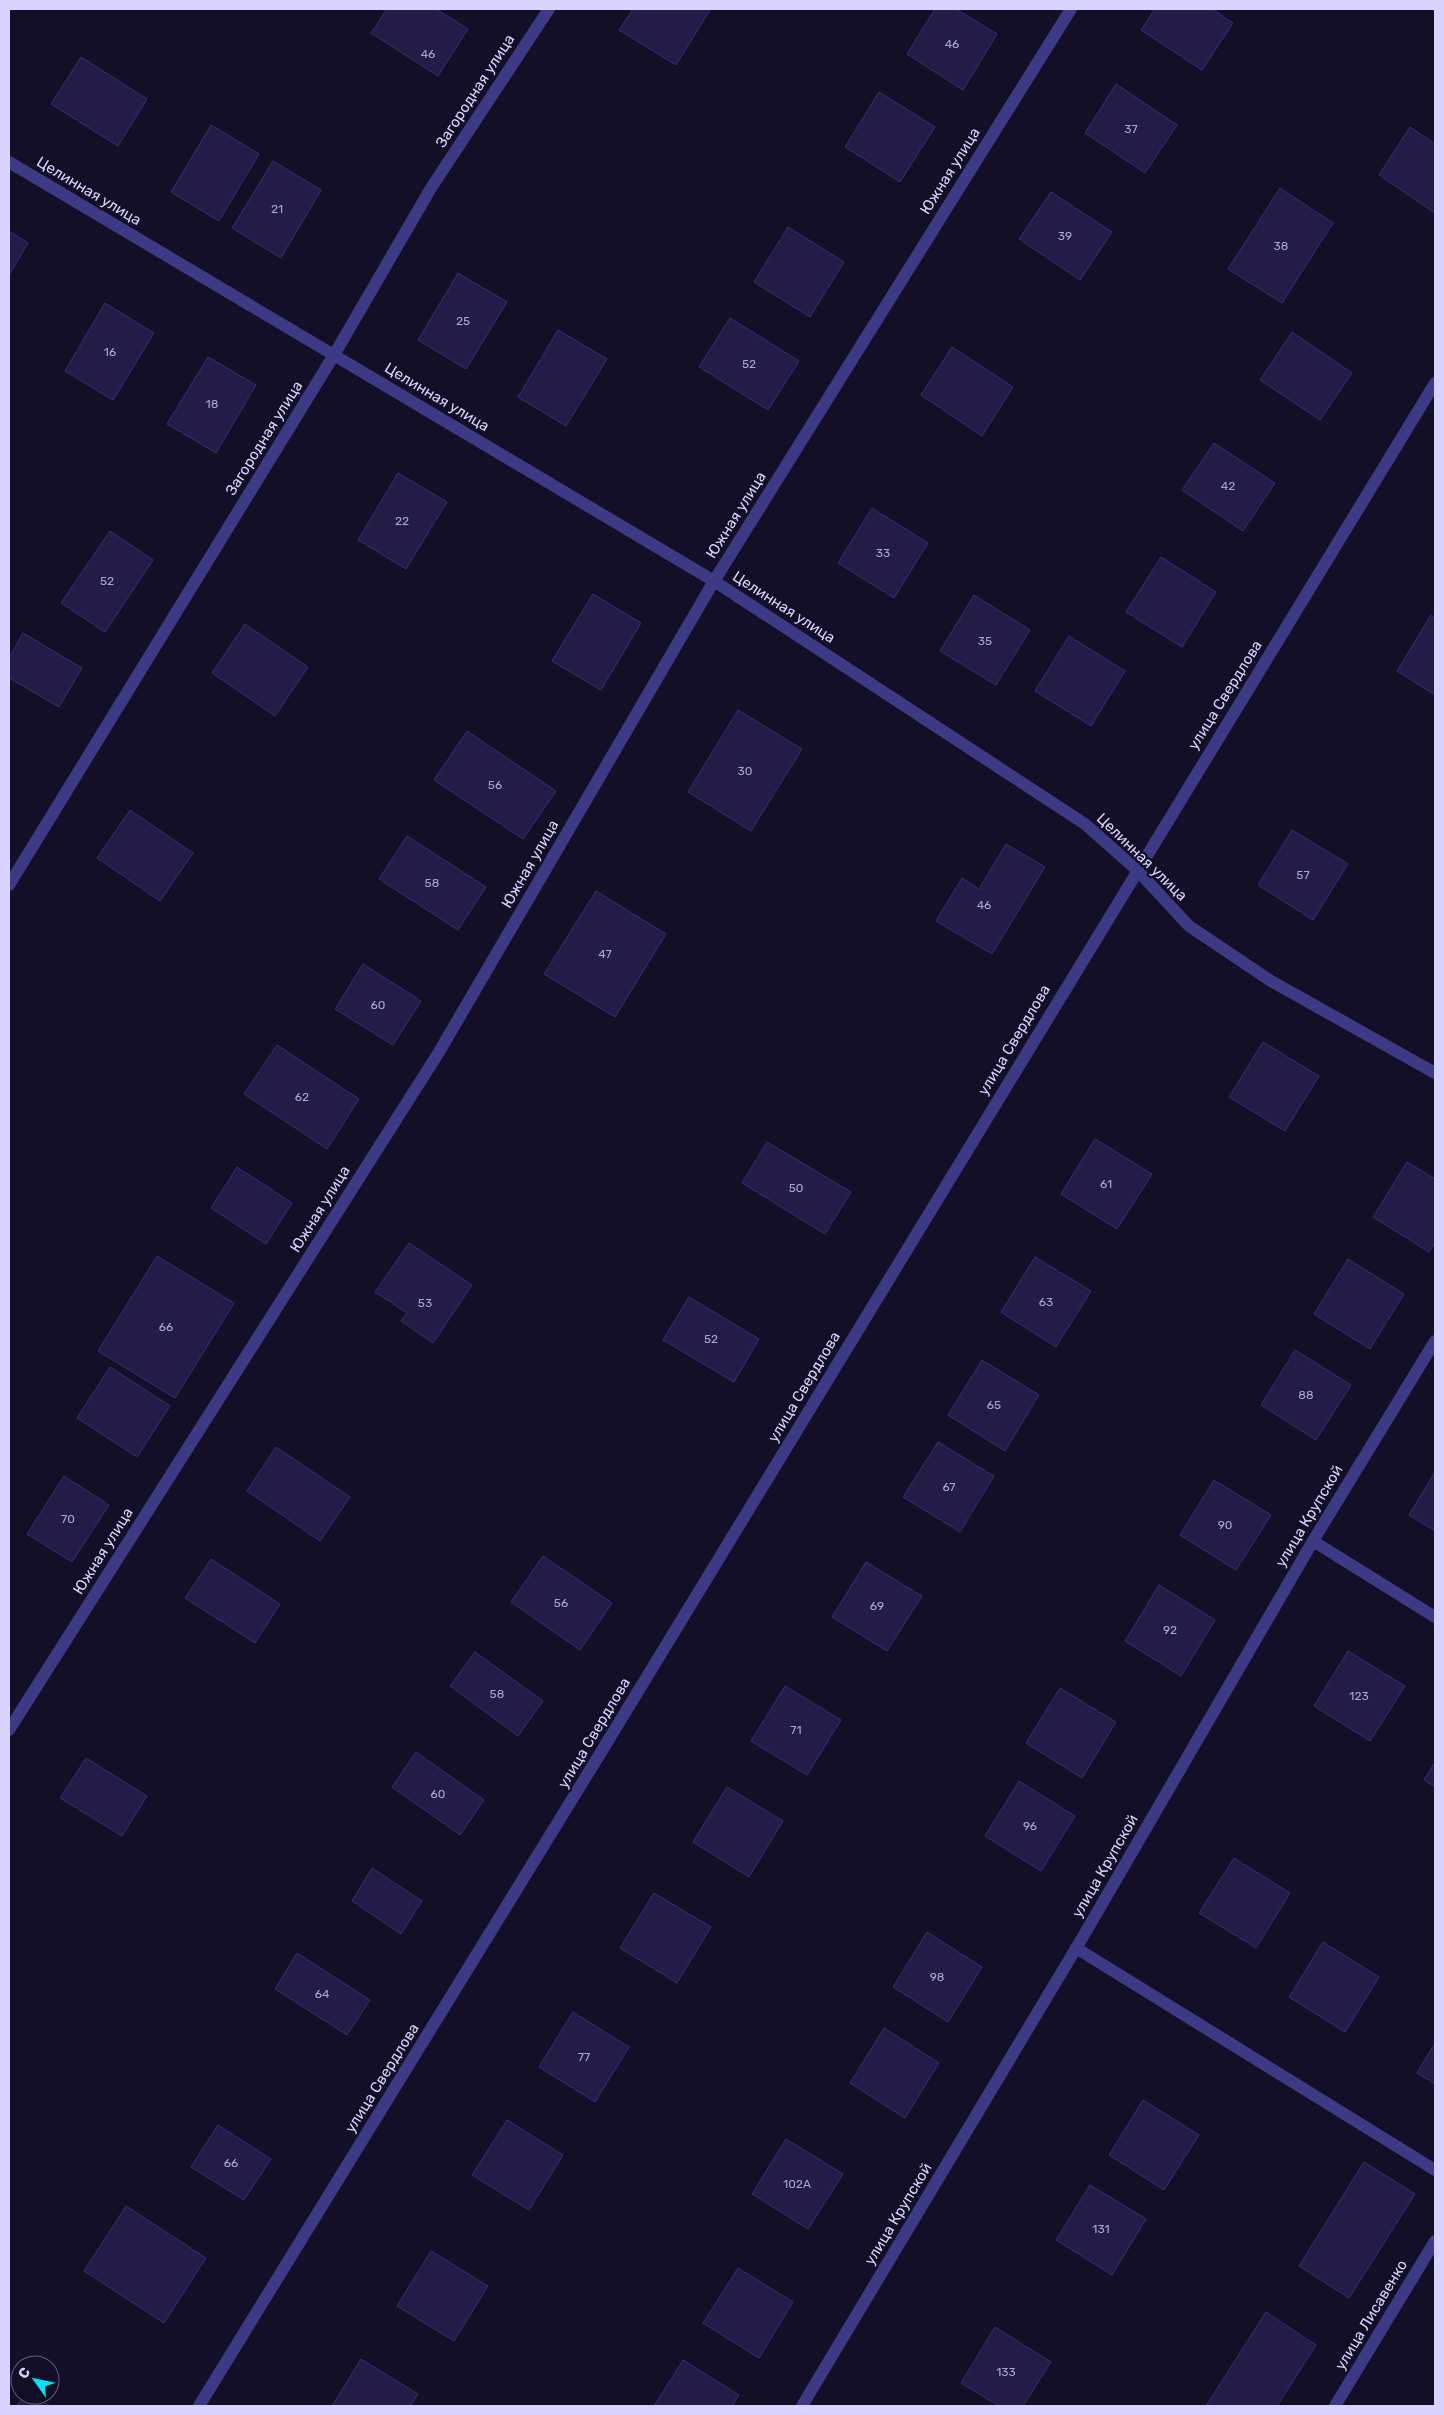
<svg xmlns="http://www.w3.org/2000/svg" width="1444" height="2415" viewBox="0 0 1444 2415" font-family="Rubik,sans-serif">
  <rect width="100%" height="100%" fill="#130f26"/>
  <!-- building -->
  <g fill="#241b47" stroke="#3b2d73">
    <path d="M 387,9 L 436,9 L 468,29 L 438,76 L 371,33 Z"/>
    <path d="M 633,9 L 708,9 L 710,10 L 676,65 L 619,30 Z"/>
    <path d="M 935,9 L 956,9 L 997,34 L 963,90 L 907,54 Z"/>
    <path d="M 1155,9 L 1212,9 L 1233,23 L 1202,70 L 1141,30 Z"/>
    <path d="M 81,57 L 147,99 L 118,146 L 51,104 Z"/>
    <path d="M 1116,84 L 1177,125 L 1145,173 L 1085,133 Z"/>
    <path d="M 879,92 L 935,127 L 900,182 L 845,147 Z"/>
    <path d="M 211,125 L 259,154 L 219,221 L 171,192 Z"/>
    <path d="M 1410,127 L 1435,144 L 1435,213 L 1379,175 Z"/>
    <path d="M 273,161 L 321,190 L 281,258 L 232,228 Z"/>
    <path d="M 1280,188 L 1333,223 L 1282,303 L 1228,269 Z"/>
    <path d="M 1051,192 L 1112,232 L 1080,280 L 1019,239 Z"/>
    <path d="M 788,227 L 844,262 L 810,317 L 754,282 Z"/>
    <path d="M 9,231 L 28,243 L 9,275 Z"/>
    <path d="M 458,273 L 507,302 L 466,369 L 418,340 Z"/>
    <path d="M 105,303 L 154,333 L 113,400 L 65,371 Z"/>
    <path d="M 730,318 L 799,361 L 768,410 L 699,367 Z"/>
    <path d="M 558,330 L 607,359 L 566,426 L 518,397 Z"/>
    <path d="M 1292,332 L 1352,373 L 1320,420 L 1260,380 Z"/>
    <path d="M 952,347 L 1013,387 L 982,436 L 921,395 Z"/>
    <path d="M 208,357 L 256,385 L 216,453 L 167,424 Z"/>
    <path d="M 1214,443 L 1275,483 L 1243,531 L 1182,490 Z"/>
    <path d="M 398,473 L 447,502 L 406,569 L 358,540 Z"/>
    <path d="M 872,508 L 928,543 L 894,598 L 838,563 Z"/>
    <path d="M 110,531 L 153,560 L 105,632 L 61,603 Z"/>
    <path d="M 1161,557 L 1216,592 L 1182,647 L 1126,612 Z"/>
    <path d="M 593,594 L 641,623 L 601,690 L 552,661 Z"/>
    <path d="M 974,595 L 1030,630 L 996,685 L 940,651 Z"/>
    <path d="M 1431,615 L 1435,618 L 1435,695 L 1397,671 Z"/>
    <path d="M 245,624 L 308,667 L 275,716 L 212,673 Z"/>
    <path d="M 23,633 L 82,668 L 59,707 L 9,678 L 9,658 Z"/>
    <path d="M 1069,636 L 1125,671 L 1091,726 L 1035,691 Z"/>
    <path d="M 738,710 L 802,749 L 751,831 L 688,792 Z"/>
    <path d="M 467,731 L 556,791 L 523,839 L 434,780 Z"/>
    <path d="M 130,810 L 193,853 L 160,901 L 97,858 Z"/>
    <path d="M 1292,830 L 1348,864 L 1313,920 L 1258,885 Z"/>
    <path d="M 407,836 L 486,887 L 458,930 L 379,879 Z"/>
    <path d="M 1006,844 L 1045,867 L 992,954 L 936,921 L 962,878 L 979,889 Z"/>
    <path d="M 596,891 L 666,934 L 615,1017 L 544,974 Z"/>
    <path d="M 363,964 L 421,1001 L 393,1045 L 335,1009 Z"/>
    <path d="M 1263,1042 L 1319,1076 L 1285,1131 L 1229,1097 Z"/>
    <path d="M 277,1045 L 359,1099 L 327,1149 L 244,1094 Z"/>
    <path d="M 1095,1139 L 1152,1174 L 1117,1229 L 1061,1194 Z"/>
    <path d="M 767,1142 L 851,1192 L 825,1234 L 742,1183 Z"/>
    <path d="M 1407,1162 L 1435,1179 L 1435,1242 L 1429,1252 L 1373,1217 Z"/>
    <path d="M 237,1167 L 292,1203 L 266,1244 L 211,1208 Z"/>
    <path d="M 409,1243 L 472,1285 L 433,1343 L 401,1321 L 407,1313 L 375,1292 Z"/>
    <path d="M 157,1256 L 234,1303 L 175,1398 L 98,1351 Z"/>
    <path d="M 1035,1257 L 1091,1291 L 1056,1347 L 1001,1312 Z"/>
    <path d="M 1348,1259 L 1404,1294 L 1370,1349 L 1314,1314 Z"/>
    <path d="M 689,1297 L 759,1339 L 734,1382 L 663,1340 Z"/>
    <path d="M 1295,1350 L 1351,1385 L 1316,1440 L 1261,1405 Z"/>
    <path d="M 982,1360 L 1039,1395 L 1005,1451 L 948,1415 Z"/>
    <path d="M 110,1367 L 170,1406 L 137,1457 L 77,1418 Z"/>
    <path d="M 938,1442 L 994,1476 L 960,1532 L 903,1497 Z"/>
    <path d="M 276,1447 L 350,1497 L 320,1541 L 247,1491 Z"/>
    <path d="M 1435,1472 L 1435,1531 L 1409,1515 Z"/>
    <path d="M 64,1476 L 109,1505 L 72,1562 L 27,1534 Z"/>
    <path d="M 1214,1480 L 1271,1515 L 1236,1570 L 1180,1535 Z"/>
    <path d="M 543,1556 L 612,1603 L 580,1650 L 511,1602 Z"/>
    <path d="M 211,1559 L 280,1604 L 255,1643 L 185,1598 Z"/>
    <path d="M 866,1562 L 922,1596 L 887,1651 L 832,1617 Z"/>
    <path d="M 1159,1585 L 1215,1620 L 1181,1676 L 1125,1641 Z"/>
    <path d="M 1348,1651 L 1405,1686 L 1370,1741 L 1314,1706 Z"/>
    <path d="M 475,1652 L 543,1701 L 518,1736 L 450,1686 Z"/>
    <path d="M 785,1686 L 841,1720 L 807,1775 L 751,1741 Z"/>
    <path d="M 1060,1688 L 1116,1722 L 1082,1778 L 1026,1743 Z"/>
    <path d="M 416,1752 L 484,1800 L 460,1835 L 392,1787 Z"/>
    <path d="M 86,1758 L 147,1796 L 122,1836 L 60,1798 Z"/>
    <path d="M 1435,1762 L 1435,1787 L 1424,1780 Z"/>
    <path d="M 1019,1781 L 1075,1816 L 1041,1871 L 985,1836 Z"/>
    <path d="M 727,1787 L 783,1821 L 749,1877 L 693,1842 Z"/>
    <path d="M 1234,1858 L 1290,1893 L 1256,1948 L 1199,1913 Z"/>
    <path d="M 372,1868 L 422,1901 L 401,1934 L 352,1901 Z"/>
    <path d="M 654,1893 L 711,1927 L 677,1983 L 620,1948 Z"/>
    <path d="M 927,1932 L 982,1967 L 948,2022 L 893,1987 Z"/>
    <path d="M 1323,1942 L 1379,1977 L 1345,2032 L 1289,1997 Z"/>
    <path d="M 297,1953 L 370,2000 L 347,2035 L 275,1989 Z"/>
    <path d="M 573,2012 L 629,2047 L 595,2102 L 539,2067 Z"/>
    <path d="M 884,2028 L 939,2063 L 905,2118 L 850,2083 Z"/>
    <path d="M 1435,2043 L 1435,2084 L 1417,2073 Z"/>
    <path d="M 1143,2100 L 1199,2135 L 1164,2190 L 1109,2155 Z"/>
    <path d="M 507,2120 L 563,2155 L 529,2210 L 472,2175 Z"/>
    <path d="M 218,2125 L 271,2159 L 244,2200 L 191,2167 Z"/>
    <path d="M 786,2139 L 843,2174 L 808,2229 L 752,2194 Z"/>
    <path d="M 1364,2162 L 1415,2194 L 1349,2298 L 1299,2266 Z"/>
    <path d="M 1090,2185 L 1146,2219 L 1112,2275 L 1056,2240 Z"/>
    <path d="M 126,2206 L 206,2258 L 164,2323 L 84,2271 Z"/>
    <path d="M 431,2251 L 488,2286 L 454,2341 L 397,2306 Z"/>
    <path d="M 738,2268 L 793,2302 L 759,2358 L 703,2323 Z"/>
    <path d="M 1266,2312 L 1316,2345 L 1277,2406 L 1206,2406 Z"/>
    <path d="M 995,2327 L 1051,2362 L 1023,2406 L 999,2406 L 961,2383 Z"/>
    <path d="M 361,2359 L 418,2394 L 410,2406 L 332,2406 Z"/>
    <path d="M 683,2360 L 739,2395 L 732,2406 L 654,2406 Z"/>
    <path d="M 24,2395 L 32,2395 L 50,2406 L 17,2406 Z"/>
  </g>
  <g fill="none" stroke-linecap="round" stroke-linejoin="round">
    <!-- minor -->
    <g stroke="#3d3a85" stroke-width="12">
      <path d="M 9,162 L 714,581 L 1085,824 L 1137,870 L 1189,926 L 1271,981 L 1435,1073"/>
      <path d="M 9,885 L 334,355 L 431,188 L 549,9"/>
      <path d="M 1313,1541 L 1435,1617"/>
      <path d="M 9,1730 L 439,1052 L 714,581 L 1071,9"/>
      <path d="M 1076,1948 L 1435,2170"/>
      <path d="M 199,2406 L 595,1762 L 1435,383"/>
      <path d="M 802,2406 L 1081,1940 L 1313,1541 L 1435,1341"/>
      <path d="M 1335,2406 L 1435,2241"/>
    </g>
  </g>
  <g text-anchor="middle" stroke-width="5" stroke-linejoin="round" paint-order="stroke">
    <!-- number labels -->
    <g font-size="12" fill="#aca6d1">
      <text x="952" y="48">46</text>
      <text x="428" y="58">46</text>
      <text x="1131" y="133">37</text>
      <text x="277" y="213">21</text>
      <text x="1065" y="240">39</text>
      <text x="1281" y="250">38</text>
      <text x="463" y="325">25</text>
      <text x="110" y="356">16</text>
      <text x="749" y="368">52</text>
      <text x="212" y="408">18</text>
      <text x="1228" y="490">42</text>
      <text x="402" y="525">22</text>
      <text x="883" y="557">33</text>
      <text x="107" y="585">52</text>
      <text x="985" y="645">35</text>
      <text x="745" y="775">30</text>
      <text x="495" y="789">56</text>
      <text x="1303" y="879">57</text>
      <text x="432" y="887">58</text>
      <text x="984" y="909">46</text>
      <text x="605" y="958">47</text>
      <text x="378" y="1009">60</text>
      <text x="302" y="1101">62</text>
      <text x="1106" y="1188">61</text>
      <text x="796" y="1192">50</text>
      <text x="1046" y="1306">63</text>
      <text x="425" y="1307">53</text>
      <text x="166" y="1331">66</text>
      <text x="711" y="1343">52</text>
      <text x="1306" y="1399">88</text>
      <text x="994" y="1409">65</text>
      <text x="949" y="1491">67</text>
      <text x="68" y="1523">70</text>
      <text x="1225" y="1529">90</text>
      <text x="561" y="1607">56</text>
      <text x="877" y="1610">69</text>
      <text x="1170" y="1634">92</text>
      <text x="497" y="1698">58</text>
      <text x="1359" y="1700">123</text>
      <text x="796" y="1734">71</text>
      <text x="438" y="1798">60</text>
      <text x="1030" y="1830">96</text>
      <text x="937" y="1981">98</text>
      <text x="322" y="1998">64</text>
      <text x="584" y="2061">77</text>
      <text x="231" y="2167">66</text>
      <text x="797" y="2188">102А</text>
      <text x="1101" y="2233">131</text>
      <text x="1006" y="2376">133</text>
    </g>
    <!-- street labels -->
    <g font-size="15" fill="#d9d4ff" stroke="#130f26">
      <text transform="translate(475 91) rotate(-57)" y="5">Загородная улица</text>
      <text transform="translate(950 171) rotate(-58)" y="5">Южная улица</text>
      <text transform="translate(89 191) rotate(31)" y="5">Целинная улица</text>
      <text transform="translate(437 397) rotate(31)" y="5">Целинная улица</text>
      <text transform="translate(264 438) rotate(-58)" y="5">Загородная улица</text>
      <text transform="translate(736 515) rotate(-58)" y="5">Южная улица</text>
      <text transform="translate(784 607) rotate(33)" y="5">Целинная улица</text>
      <text transform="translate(1225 695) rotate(-58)" y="5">улица Свердлова</text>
      <text transform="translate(1142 857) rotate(44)" y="5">Целинная улица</text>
      <text transform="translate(530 864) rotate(-60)" y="5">Южная улица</text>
      <text transform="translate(1014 1040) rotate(-59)" y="5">улица Свердлова</text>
      <text transform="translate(320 1209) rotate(-58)" y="5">Южная улица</text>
      <text transform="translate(804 1387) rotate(-59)" y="5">улица Свердлова</text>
      <text transform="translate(1309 1516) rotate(-59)" y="5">улица Крупской</text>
      <text transform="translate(103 1551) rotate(-58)" y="5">Южная улица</text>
      <text transform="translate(594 1733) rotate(-59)" y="5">улица Свердлова</text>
      <text transform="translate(1105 1866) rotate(-60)" y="5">улица Крупской</text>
      <text transform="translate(382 2078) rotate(-58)" y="5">улица Свердлова</text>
      <text transform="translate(898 2214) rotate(-59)" y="5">улица Крупской</text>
      <text transform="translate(1371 2315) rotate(-59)" y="5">улица Лисавенко</text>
    </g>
  </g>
  <!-- border -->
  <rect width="1444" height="2415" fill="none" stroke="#d9d4ff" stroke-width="20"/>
  <!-- north arrow -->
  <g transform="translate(35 2380) rotate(303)"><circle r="24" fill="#130f26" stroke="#625e7d"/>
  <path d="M0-4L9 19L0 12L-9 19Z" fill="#00e5ff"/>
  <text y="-8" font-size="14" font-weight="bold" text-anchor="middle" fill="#d9d4ff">С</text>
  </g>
</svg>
